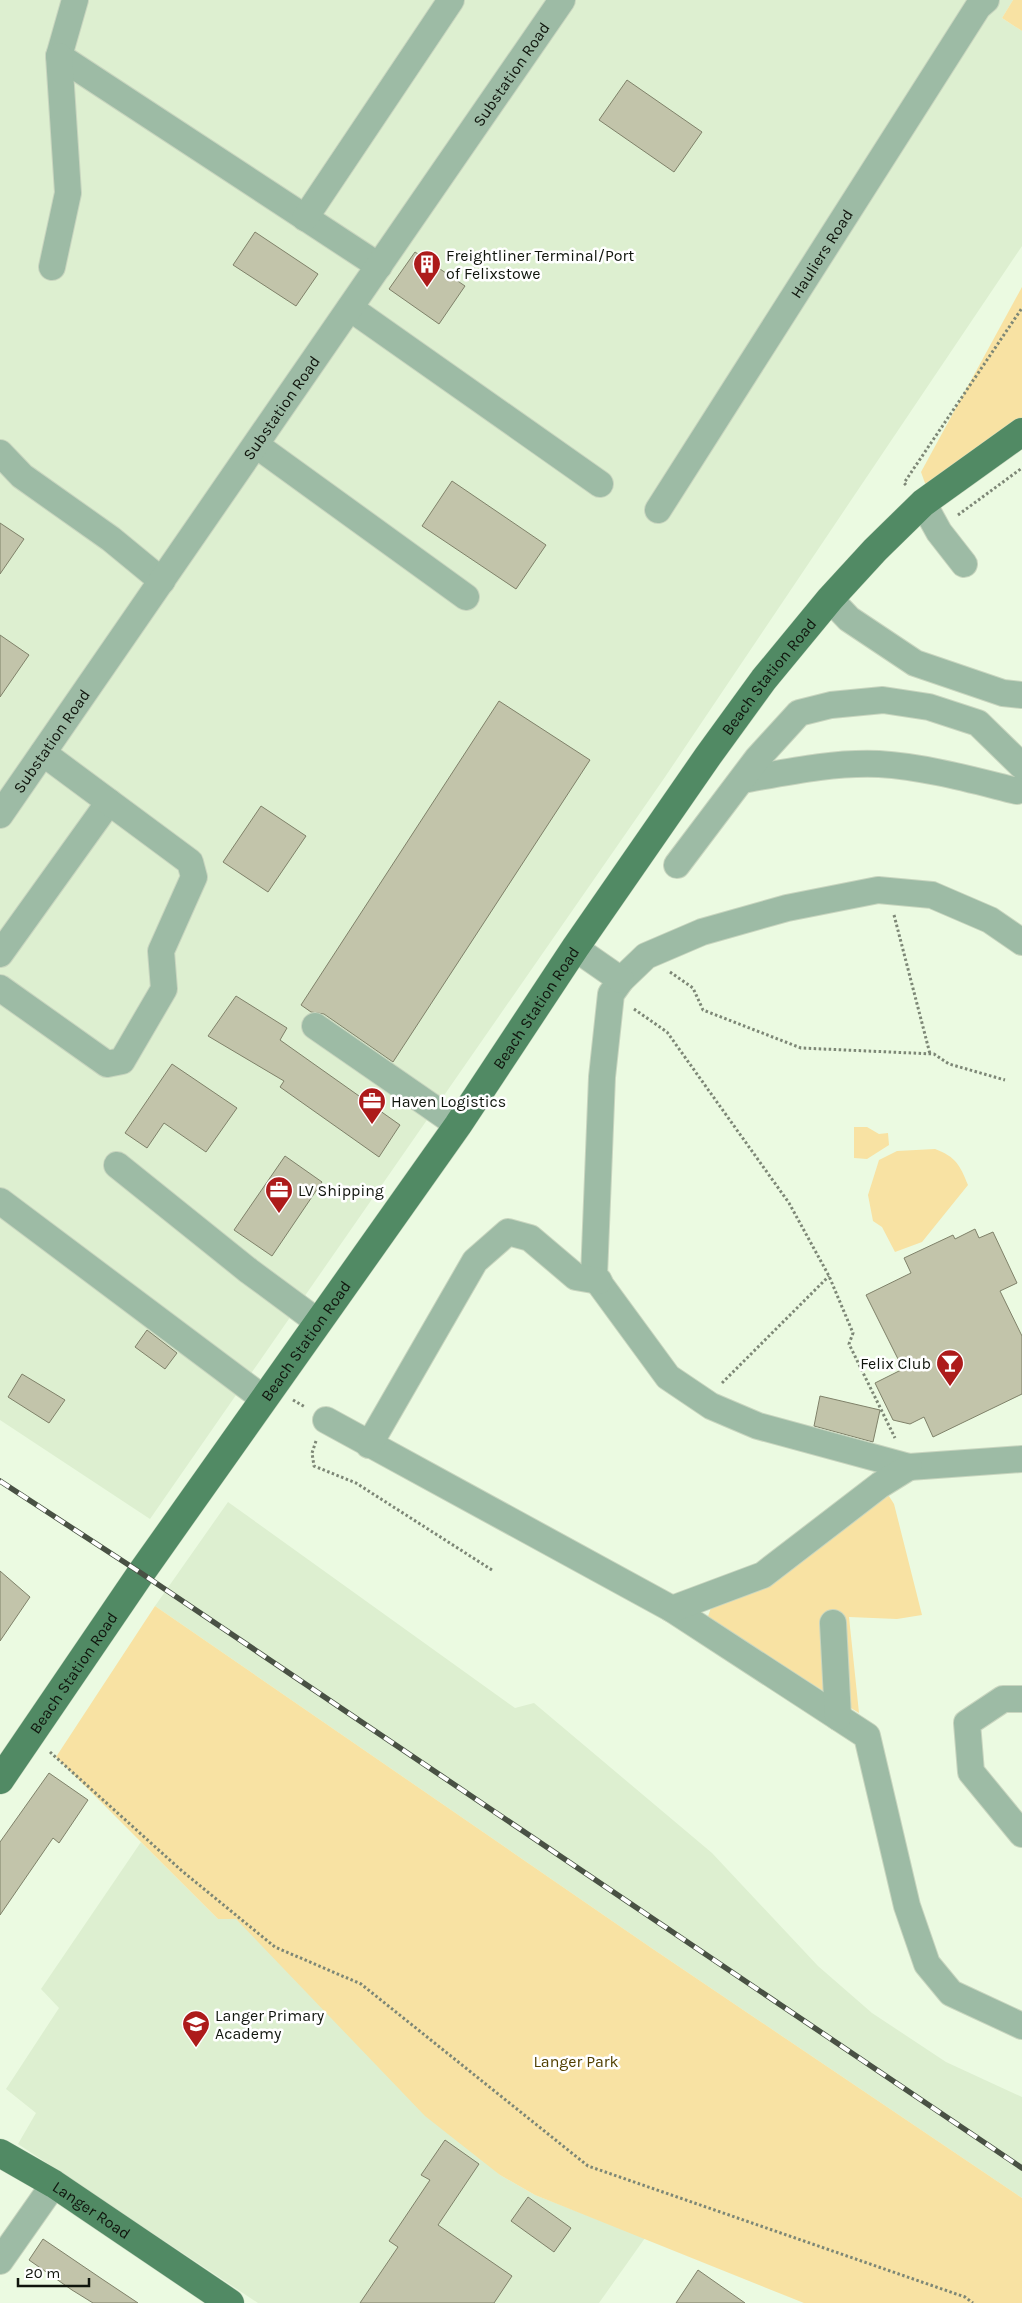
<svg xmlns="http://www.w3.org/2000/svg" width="1022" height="2303" viewBox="0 0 1022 2303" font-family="Karla,sans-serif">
  <rect width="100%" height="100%" fill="#ebfae1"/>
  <!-- built -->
  <g fill="#ddefd0">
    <path d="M 0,0 L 1013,0 L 1002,18 L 1022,31 L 1022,246 L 665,777 L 150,1519 L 0,1420 Z"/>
    <path d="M 228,1502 L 515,1708 L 534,1703 L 712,1853 L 818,1966 L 872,2013 L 946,2062 L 1022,2097 L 1022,2198 L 650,1947 L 155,1606 Z"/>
    <path d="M 141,1842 L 218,1919 L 236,1919 L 500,2175 L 535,2195 L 645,2238 L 599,2303 L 258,2303 L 18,2144 L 36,2113 L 6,2089 L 59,2008 L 41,1989 Z"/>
  </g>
  <!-- green -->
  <g fill="#f8e2a3">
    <path d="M 1013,0 L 1022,0 L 1022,31 L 1002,18 Z"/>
    <path d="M 1022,287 L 1022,432 L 930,497 L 921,472 Z"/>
    <path d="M 854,1127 L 867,1127 L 879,1134 L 888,1133 L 889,1145 L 867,1159 L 854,1158 Z"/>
    <path d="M 935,1149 C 956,1157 960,1165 968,1185 L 922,1242 L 895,1252 L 882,1227 L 873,1221 L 868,1195 L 879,1160 L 897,1151 Z"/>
    <path d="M 887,1493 L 894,1504 L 922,1615 L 897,1619 L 849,1617 L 859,1713 L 707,1619 L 711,1608 Z"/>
    <path d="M 155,1606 L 650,1947 L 1022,2198 L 1022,2303 L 804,2303 L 535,2195 L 500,2175 L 425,2116 L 236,1919 L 218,1919 L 56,1757 Z"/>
  </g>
  <!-- building -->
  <g fill="#c2c4aa" stroke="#7f8169">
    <path d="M 627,80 L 702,132 L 674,172 L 599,120 Z"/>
    <path d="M 255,232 L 318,274 L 296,306 L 233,265 Z"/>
    <path d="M 415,252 L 465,286 L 439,324 L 389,289 Z"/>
    <path d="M 452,481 L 546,545 L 516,589 L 422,526 Z"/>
    <path d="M 0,523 L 24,539 L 0,574 Z"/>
    <path d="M 0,635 L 29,655 L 0,697 Z"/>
    <path d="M 499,701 L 590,760 L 393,1062 L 324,1014 L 311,1012 L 301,1005 Z"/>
    <path d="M 261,806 L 306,836 L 268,892 L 223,862 Z"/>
    <path d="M 236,996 L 287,1028 L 280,1040 L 400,1125 L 379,1157 L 280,1087 L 284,1081 L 208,1036 Z"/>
    <path d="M 172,1064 L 237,1108 L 206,1152 L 164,1123 L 147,1148 L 125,1133 Z"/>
    <path d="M 285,1156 L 322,1182 L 272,1256 L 234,1230 Z"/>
    <path d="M 975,1229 L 979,1238 L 993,1232 L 1017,1283 L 1000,1291 L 1022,1336 L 1022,1394 L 933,1437 L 924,1417 L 910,1424 L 893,1420 L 875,1383 L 903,1369 L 866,1295 L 911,1273 L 904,1258 L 953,1235 L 955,1239 Z"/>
    <path d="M 147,1330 L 177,1353 L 165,1369 L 135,1347 Z"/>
    <path d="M 22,1374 L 65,1400 L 49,1423 L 8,1397 Z"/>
    <path d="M 820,1396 L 880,1410 L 873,1442 L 814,1426 Z"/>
    <path d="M 0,1571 L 30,1597 L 0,1641 Z"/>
    <path d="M 49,1773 L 88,1800 L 59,1843 L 53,1838 L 0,1915 L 0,1842 Z"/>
    <path d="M 445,2140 L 479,2164 L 438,2225 L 512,2276 L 494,2303 L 360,2303 L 398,2247 L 389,2241 L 430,2180 L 421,2175 Z"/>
    <path d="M 528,2197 L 571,2228 L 554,2252 L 511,2221 Z"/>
    <path d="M 43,2239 L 102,2279 L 138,2303 L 93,2303 L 72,2290 L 29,2260 Z"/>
    <path d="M 698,2270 L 745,2303 L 676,2303 Z"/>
  </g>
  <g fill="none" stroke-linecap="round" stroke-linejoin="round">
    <!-- minor casing -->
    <g stroke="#c8d5bf" stroke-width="28">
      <g id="minor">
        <path d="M 75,0 L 59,56 L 379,266"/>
        <path d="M 305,218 L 451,0"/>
        <path d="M 52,267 L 68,193 L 59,56"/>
        <path d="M 350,308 L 600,484"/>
        <path d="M 256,445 L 466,597"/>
        <path d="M 0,453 L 22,476 L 111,539 L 162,581"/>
        <path d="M 923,503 L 939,532 L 964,564"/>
        <path id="s1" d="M 658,510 L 978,7 L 986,0"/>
        <path d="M 830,599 L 849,619 L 915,663 L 1003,693 L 1022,695"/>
        <path d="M 742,780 C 787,772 833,762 879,764 C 926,767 972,780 1017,791 L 1022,788"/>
        <path id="s2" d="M 0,815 L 562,0"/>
        <path d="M 677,865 L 757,759 L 799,713 L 831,705 L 883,700 L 929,707 L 978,723 L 1022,766"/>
        <path d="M 1022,942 L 990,920 L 932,895 L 878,890 L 787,908 L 702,932 L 646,956 L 621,980 L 611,994 L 602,1077 L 594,1276 L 668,1377 L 711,1406 L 758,1426 L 909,1467 L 1022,1459"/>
        <path d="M 575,948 L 621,980"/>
        <path d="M 0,954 L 109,802"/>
        <path d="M 0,988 L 107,1064 L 122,1061 L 164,989 L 161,951 L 194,877 L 190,862 L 43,753"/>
        <path d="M 315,1026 L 458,1125"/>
        <path d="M 117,1165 L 249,1271 L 318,1322"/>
        <path d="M 0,1201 L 264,1399"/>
        <path d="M 326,1420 L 672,1609 L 867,1736 L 907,1906 L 927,1964 L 951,1993 L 1022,2026"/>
        <path d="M 369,1445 L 475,1261 L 508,1232 L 530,1238 L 576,1277 L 599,1281"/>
        <path d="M 672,1609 L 763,1575 L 880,1485 L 909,1467"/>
        <path d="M 833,1623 L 838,1717"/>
        <path d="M 1022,1699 L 1003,1699 L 967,1723 L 971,1772 L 1022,1834"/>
        <path d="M 0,2261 L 54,2184"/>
      </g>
    </g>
    <!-- major casing -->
    <g stroke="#c8d5bf" stroke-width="29">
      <g id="major">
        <path id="s3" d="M 0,1780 L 141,1573 L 458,1125 L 575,948 L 708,756 L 764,679 L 830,599 L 875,550 L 923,503 L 1022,432"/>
        <path id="s4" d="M 0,2153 L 54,2184 L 230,2303"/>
      </g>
    </g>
    <!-- path -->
    <g stroke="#7d8776" stroke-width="3" stroke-dasharray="2.5 2.5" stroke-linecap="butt">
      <path d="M 906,485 L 904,483 L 1022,308"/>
      <path d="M 958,515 L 1022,468"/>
      <path d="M 894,915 L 930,1054"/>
      <path d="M 670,972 L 693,988 L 703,1010 L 801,1048 L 934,1054 L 949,1064 L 1005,1080"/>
      <path d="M 634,1009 L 667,1032 L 789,1203 L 829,1276 L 853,1333 L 849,1344 L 895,1438"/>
      <path d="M 722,1383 L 829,1276"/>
      <path d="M 293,1400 L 305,1407"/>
      <path d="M 316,1441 L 312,1453 L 314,1466 L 356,1483 L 492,1570"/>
      <path d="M 50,1752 L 182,1871 L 275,1947 L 361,1984 L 588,2166 L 965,2297 L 973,2303"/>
    </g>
    <!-- minor -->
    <use href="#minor" stroke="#9dbba5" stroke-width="26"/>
    <!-- major -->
    <use href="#major" stroke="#518a64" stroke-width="28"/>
    <!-- rail casing -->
    <g stroke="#495144" stroke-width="5.5">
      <path id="rail" d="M 0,1481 L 141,1573 L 1022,2168"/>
    </g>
    <!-- rail -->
    <use href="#rail" stroke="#fff" stroke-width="4" stroke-dasharray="11" stroke-linecap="butt"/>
  </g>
  <!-- icons -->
  <defs>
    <g id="building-pin" transform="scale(1.4375)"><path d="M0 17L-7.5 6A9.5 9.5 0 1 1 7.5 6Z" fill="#ad1b1b" stroke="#fff"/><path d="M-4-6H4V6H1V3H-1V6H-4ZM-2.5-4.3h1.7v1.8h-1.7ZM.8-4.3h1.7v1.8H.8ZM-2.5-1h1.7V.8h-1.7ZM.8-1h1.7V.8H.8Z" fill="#fff"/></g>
    <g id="office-pin" transform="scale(1.4375)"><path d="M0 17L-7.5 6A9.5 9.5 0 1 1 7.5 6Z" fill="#ad1b1b" stroke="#fff"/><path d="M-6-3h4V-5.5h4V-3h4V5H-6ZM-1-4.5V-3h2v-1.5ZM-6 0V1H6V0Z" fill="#fff"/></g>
    <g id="bar-pin" transform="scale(1.4375)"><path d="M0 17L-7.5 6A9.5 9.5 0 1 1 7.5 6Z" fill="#ad1b1b" stroke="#fff"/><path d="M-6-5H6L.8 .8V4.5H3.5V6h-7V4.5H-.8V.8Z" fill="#fff"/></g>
    <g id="school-pin" transform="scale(1.4375)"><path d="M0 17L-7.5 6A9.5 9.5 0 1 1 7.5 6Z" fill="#ad1b1b" stroke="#fff"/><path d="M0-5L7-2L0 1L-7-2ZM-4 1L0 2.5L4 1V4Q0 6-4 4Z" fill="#fff"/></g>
  </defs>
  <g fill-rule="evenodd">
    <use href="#building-pin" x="427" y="264"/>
    <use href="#office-pin" x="372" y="1101"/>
    <use href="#office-pin" x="279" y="1190"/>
    <use href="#bar-pin" x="950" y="1363"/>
    <use href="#school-pin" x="196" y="2024"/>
  </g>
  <g text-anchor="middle" stroke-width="5" stroke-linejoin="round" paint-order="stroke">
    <!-- street labels -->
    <g font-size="16" fill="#10150d" stroke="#fff">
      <text dy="6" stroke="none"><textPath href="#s2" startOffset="900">Substation Road</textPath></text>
      <text dy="6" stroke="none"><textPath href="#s1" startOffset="304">Hauliers Road</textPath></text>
      <text dy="6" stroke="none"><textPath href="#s2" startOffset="495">Substation Road</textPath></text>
      <text dy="6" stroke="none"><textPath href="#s3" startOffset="1345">Beach Station Road</textPath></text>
      <text dy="6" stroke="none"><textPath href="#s2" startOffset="90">Substation Road</textPath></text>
      <text dy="6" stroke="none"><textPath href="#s3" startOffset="940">Beach Station Road</textPath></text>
      <text dy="6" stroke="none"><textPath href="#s3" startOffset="535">Beach Station Road</textPath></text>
      <text dy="6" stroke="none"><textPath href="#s3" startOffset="130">Beach Station Road</textPath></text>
      <text dy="6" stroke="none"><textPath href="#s4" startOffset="108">Langer Road</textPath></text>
    </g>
    <!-- poi labels -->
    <g font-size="16" fill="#10150d" stroke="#fff" text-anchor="start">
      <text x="446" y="261">Freightliner Terminal/Port<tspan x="446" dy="18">of Felixstowe</tspan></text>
      <text x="391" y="1107">Haven Logistics</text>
      <text x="298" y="1196">LV Shipping</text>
      <text x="931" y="1369" text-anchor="end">Felix Club</text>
      <text x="215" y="2021">Langer Primary<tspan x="215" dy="18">Academy</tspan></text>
    </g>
    <!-- park labels -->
    <g font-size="16" fill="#513f00" stroke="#fff">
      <text x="576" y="2067">Langer Park</text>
    </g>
  </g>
  <!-- scale -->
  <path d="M18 2278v8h71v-8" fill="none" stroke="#10150d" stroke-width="2.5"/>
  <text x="25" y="2278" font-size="15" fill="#10150d" stroke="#ffffff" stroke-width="4" paint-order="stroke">20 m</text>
</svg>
